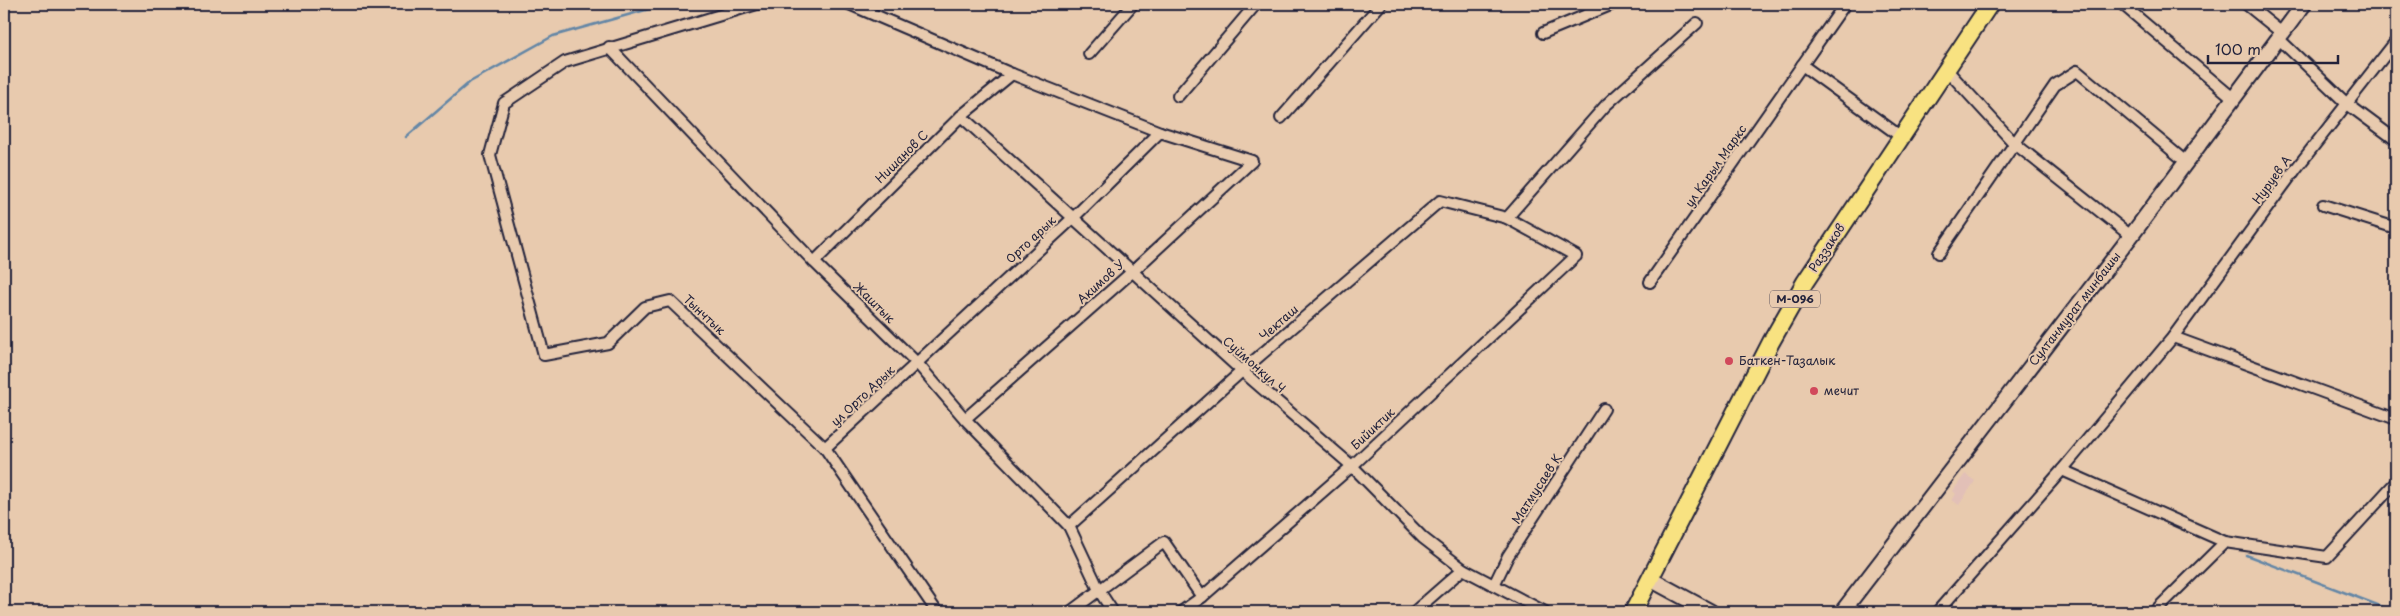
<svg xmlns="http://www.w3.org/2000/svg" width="2400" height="616" viewBox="0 0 2400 616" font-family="'Playpen Sans',sans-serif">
  <rect width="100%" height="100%" fill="#e8caae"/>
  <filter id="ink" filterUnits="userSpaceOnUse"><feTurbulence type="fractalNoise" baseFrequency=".02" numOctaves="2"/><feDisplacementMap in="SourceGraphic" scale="10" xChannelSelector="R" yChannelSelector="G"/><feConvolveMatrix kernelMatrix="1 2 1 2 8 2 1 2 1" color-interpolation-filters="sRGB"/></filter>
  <g filter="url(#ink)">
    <!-- built -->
    <path fill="#e2c0b7" d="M 1965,474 L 1975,481 L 1959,505 L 1952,500 L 1956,494 L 1953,491 Z"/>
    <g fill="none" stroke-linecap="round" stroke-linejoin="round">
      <!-- stream -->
      <g stroke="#6386a6" stroke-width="2.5">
        <path d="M 406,137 L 470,82 L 553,36 L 667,4"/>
        <path d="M 2246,555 L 2396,612"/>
      </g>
      <!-- street casing -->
      <g stroke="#22223b" stroke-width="14">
        <g id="street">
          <path d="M 757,4 L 565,62 L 504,103 L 490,155 L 544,355 L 608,343 L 645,307 L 670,301 L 825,448 L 937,612"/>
          <path d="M 849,4 L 1012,74 L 1160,132 L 1252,161 L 1132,272 L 965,419"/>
          <path d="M 2122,4 L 2233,98"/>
          <path d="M 2246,4 L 2282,33"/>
          <path d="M 1543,33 L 1613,4"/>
          <path d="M 2278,38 L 2346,103 L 2396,140"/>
          <path d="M 609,47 L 814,262 L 917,363 L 965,419 L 1069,526 L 1100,592 L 1113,612"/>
          <path d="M 1089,54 L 1133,4"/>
          <path d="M 1802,65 L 1900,136"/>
          <path d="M 1946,69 L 2014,143 L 2131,236"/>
          <path d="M 1178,96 L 1256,4"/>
          <path d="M 961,116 L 1242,371 L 1352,466 L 1423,538 L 1463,569 L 1545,612"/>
          <path d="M 1281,118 L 1381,4"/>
          <path d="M 2323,205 L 2396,228"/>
          <path d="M 1507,218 L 1606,105 L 1697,23"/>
          <path d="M 1939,253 L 2055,85 L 2077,71 L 2186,162"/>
          <path d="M 814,262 L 961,116 L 1012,74"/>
          <path d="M 1650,282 L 1845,4"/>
          <path d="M 2173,337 L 2396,419"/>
          <path d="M 825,448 L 1072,219 L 1160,132"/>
          <path d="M 2062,470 L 2225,542 L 2327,557 L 2396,482"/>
          <path d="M 1069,526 L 1242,371 L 1440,201 L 1507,218 L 1576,256 L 1352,466 L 1202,597 L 1181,612"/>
          <path d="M 1494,585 L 1508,556 L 1604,409"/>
          <path d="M 1070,612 L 1164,542 L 1202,597"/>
          <path d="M 1414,612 L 1463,569"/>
          <path d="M 1937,612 L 2062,470 L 2173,337 L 2295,170 L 2396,41"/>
          <path d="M 2154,612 L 2225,542"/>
        </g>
      </g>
      <!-- secondary casing -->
      <g stroke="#22223b" stroke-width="18">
        <g id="secondary">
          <path d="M 1650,579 L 1711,612"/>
          <path d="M 1842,612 L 2131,236 L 2304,4"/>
        </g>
      </g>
      <!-- primary casing -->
      <g stroke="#22223b" stroke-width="20">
        <path id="primary" d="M 1633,612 L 1771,342 L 1805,282 L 1990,4"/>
      </g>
      <!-- street -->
      <use href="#street" stroke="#e8caae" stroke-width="10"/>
      <!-- secondary -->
      <use href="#secondary" stroke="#e8caae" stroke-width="14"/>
      <!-- primary -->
      <use href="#primary" stroke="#f8e281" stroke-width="16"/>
    </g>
  </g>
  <!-- markers -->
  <g fill="#d1495b" stroke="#e8caae" stroke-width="2">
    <circle cx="1729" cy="361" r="5"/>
    <circle cx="1814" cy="391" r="5"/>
  </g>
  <g text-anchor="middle" stroke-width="4" stroke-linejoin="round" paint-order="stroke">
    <!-- shield labels -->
    <rect fill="#e8caae" stroke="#5d545e" stroke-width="1" x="1770" y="290.5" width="50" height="17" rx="4"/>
    <g font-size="11" font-weight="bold" fill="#22223b">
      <text x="1795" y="303">М-096</text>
    </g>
    <!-- street labels -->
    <g font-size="12" fill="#22223b" stroke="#e8caae">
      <text transform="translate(902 157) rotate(-45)" y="4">Нишанов С</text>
      <text transform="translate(1716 166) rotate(-55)" y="4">ул Карыл Маркс</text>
      <text transform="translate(2272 180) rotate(-54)" y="4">Нуруев А</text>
      <text transform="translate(1031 240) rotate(-43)" y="4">Орто арык</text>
      <text transform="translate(1827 248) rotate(-57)" y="4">Раззаков</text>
      <text transform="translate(1101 282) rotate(-42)" y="4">Акимов У</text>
      <text transform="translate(874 303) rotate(45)" y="4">Жаштык</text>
      <text transform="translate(2075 309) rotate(-52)" y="4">Султанмурат минбашы</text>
      <text transform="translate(704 315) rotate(43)" y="4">Тынчтык</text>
      <text transform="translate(1279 323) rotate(-41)" y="4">Чекташ</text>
      <text transform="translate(1254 365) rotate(41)" y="4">Суймонкул Ч</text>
      <text transform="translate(863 396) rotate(-43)" y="4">ул Орто Арык</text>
      <text transform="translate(1373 429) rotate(-43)" y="4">Бийиктик</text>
      <text transform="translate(1537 489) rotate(-57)" y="4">Матмусаев К</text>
    </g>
    <!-- poi labels -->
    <g font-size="12" fill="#22223b" stroke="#e8caae" text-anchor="start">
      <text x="1739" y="365">Баткен-Тазалык</text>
      <text x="1824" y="395">мечит</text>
    </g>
  </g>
  <!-- margin -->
  <rect width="2400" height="616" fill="none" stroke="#e8caae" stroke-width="20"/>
  <rect x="10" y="10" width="2380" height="596" fill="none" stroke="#22223b" stroke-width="2" filter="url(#ink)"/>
  <!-- scale -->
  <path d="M2208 55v8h130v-8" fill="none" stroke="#22223b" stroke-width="2.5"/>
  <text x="2215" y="55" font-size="15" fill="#22223b" stroke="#e8caae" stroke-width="4" paint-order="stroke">100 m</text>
</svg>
